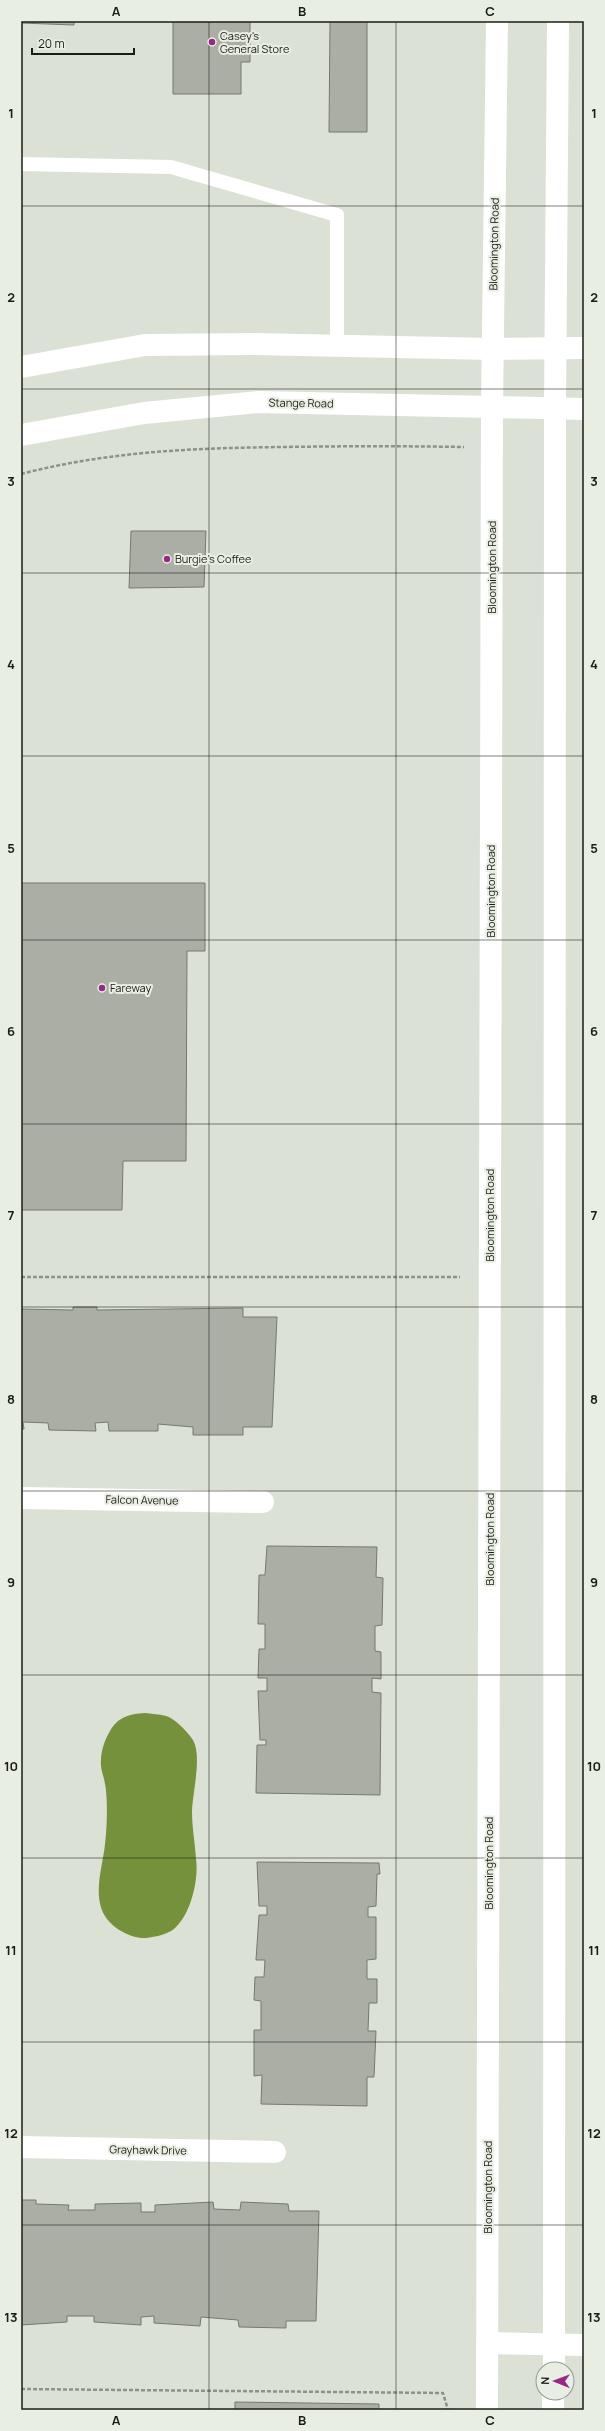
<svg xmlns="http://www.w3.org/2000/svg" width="605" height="2431" viewBox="0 0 605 2431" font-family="Manrope,sans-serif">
  <rect width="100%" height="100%" fill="#dce1d6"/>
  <!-- water -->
  <path fill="#75913c" d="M 145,1713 C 151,1714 159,1714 166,1716 C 174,1718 188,1732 193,1740 C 202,1756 193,1790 192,1811 C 192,1828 195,1842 196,1859 C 199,1879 191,1913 176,1927 C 170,1934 155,1937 146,1938 C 131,1939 112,1928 105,1916 C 92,1895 103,1866 105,1844 C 107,1830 108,1797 105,1784 C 104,1776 100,1769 101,1760 C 101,1751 105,1739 110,1731 C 118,1717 129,1714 145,1713 Z"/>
  <!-- building -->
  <g fill="#aaaea4" stroke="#75796f">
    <path d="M 21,21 L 74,21 L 74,25 L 21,23 Z"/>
    <path d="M 173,21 L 250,21 L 250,62 L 241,62 L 241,94 L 173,94 Z"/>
    <path d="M 330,21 L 367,21 L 367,132 L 329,132 Z"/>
    <path d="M 131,531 L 206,531 L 204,587 L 129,588 Z"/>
    <path d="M 21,883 L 205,883 L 205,951 L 187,951 L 186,1161 L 123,1161 L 122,1210 L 21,1210 Z"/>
    <path d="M 73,1307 L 97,1307 L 97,1310 L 243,1308 L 243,1317 L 277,1317 L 272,1427 L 243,1427 L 243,1435 L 193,1435 L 193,1427 L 158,1424 L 158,1431 L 109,1431 L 108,1422 L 95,1423 L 96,1431 L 49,1430 L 48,1423 L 23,1422 L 24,1429 L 21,1429 L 21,1309 L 73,1310 Z"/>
    <path d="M 267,1546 L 377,1547 L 376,1577 L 383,1578 L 382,1625 L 375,1626 L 375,1651 L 381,1652 L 381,1679 L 372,1678 L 372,1692 L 381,1693 L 380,1795 L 256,1793 L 257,1745 L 266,1745 L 266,1740 L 260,1740 L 258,1691 L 267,1691 L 267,1678 L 258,1678 L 259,1649 L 265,1649 L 265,1624 L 258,1624 L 259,1575 L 265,1575 Z"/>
    <path d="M 257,1862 L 379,1863 L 380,1874 L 377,1874 L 376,1906 L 368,1907 L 368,1917 L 376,1917 L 376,1959 L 367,1960 L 367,1979 L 377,1979 L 377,2003 L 369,2003 L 368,2031 L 376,2031 L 374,2077 L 367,2077 L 367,2106 L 261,2104 L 262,2075 L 254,2076 L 254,2030 L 261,2030 L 261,2001 L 254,2000 L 255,1977 L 264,1977 L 265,1960 L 256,1960 L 259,1915 L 267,1915 L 267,1906 L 259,1906 Z"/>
    <path d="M 21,2200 L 36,2200 L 36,2204 L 69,2205 L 68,2210 L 95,2210 L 95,2204 L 141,2203 L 141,2212 L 155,2212 L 155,2205 L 213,2202 L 214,2209 L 240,2210 L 241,2202 L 288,2204 L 289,2211 L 319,2211 L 316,2321 L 286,2321 L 286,2328 L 239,2327 L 238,2320 L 201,2317 L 200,2326 L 154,2323 L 154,2316 L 141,2317 L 141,2325 L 94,2322 L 94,2316 L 67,2316 L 67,2322 L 21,2325 Z"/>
    <path d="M 235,2402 L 379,2404 L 379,2410 L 235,2410 Z"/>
  </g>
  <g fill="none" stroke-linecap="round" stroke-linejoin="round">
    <!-- path -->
    <g stroke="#8e9189" stroke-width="2.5" stroke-dasharray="4 2" stroke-linecap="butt">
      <path d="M 21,474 C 110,451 194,448 285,447 C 345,446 404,446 464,447"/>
      <path d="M 21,1277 L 460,1277"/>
      <path d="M 21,2389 L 443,2393 L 448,2410"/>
    </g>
    <!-- lane -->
    <path stroke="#fff" stroke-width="14" d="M 21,164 L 171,167 L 337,215 L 337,345"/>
    <!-- street -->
    <g stroke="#fff" stroke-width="22">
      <path d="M 21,367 L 145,345 L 253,344 L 493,349"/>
      <path d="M 21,435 L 144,413 L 258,402 L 492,407"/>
      <path d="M 21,1498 L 263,1502"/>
      <path d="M 21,2147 L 275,2152"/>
    </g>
    <!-- secondary -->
    <g stroke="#fff" stroke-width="22">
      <path d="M 493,349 L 584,348"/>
      <path d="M 492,407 L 584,409"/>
      <path d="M 488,2343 L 584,2345"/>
      <path d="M 554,2369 L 555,408 L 558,21"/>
      <path d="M 487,2410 L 492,407 L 497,21"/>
      <path d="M 553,2410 L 553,2393"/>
    </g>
  </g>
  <!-- grid -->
  <path fill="none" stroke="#1b1c18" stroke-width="1" stroke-opacity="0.55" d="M 209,21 L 209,2410M 396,21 L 396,2410M 21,206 L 584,206M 21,389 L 584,389M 21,573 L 584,573M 21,756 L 584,756M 21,940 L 584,940M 21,1124 L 584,1124M 21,1307 L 584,1307M 21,1491 L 584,1491M 21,1675 L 584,1675M 21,1858 L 584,1858M 21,2042 L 584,2042M 21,2225 L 584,2225"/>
  <!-- markers -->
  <g fill="#982887" stroke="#e9eee3" stroke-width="1.5">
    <circle cx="212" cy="42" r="4"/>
    <circle cx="167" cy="559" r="4"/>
    <circle cx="102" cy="988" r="4"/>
  </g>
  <g text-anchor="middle" stroke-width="4" stroke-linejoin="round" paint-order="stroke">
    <!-- poi labels -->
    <g font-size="11" fill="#1b1c18" stroke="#e9eee3" text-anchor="start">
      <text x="220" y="40">Casey's<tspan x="220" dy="13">General Store</tspan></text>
      <text x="175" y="563">Burgie's Coffee</text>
      <text x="110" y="992">Fareway</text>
    </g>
    <!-- street labels -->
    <g font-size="11" fill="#1b1c18" stroke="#e9eee3">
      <text transform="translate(494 244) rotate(-89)" y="4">Bloomington Road</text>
      <text transform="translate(301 403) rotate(1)" y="4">Stange Road</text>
      <text transform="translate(492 567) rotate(-90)" y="4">Bloomington Road</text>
      <text transform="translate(491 891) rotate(-90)" y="4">Bloomington Road</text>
      <text transform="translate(490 1215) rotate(-90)" y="4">Bloomington Road</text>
      <text transform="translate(142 1500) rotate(1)" y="4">Falcon Avenue</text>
      <text transform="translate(490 1539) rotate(-90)" y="4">Bloomington Road</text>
      <text transform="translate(489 1863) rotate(-90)" y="4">Bloomington Road</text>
      <text transform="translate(148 2150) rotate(1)" y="4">Grayhawk Drive</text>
      <text transform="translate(488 2187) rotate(-90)" y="4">Bloomington Road</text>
    </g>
  </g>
  <!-- border -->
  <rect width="605" height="2431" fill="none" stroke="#e9eee3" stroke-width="44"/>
  <!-- north arrow -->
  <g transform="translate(555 2381) rotate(271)"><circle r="19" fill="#e9eee3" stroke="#979a92"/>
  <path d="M0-3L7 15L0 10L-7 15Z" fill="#982887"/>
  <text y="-6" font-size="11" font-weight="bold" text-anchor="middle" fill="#1b1c18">N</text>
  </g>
  <!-- scale -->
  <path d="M32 48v6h102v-6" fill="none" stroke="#1b1c18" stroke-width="2"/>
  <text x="38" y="48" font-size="12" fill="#1b1c18" stroke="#e9eee3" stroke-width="3" paint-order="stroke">20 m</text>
  <rect x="22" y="22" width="561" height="2387" fill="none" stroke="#1b1c18" stroke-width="1.5"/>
  <g font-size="13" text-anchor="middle" font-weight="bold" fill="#1b1c18">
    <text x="116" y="16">A</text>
    <text x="302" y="16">B</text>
    <text x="490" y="16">C</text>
    <text x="11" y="118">1</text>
    <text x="594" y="118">1</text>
    <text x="11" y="302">2</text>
    <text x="594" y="302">2</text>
    <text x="11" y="486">3</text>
    <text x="594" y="486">3</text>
    <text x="11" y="669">4</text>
    <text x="594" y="669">4</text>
    <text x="11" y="853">5</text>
    <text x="594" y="853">5</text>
    <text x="11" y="1036">6</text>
    <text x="594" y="1036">6</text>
    <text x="11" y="1220">7</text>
    <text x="594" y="1220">7</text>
    <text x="11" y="1404">8</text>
    <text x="594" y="1404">8</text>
    <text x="11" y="1587">9</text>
    <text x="594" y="1587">9</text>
    <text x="11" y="1771">10</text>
    <text x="594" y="1771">10</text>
    <text x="11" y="1955">11</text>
    <text x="594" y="1955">11</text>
    <text x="11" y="2138">12</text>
    <text x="594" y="2138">12</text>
    <text x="11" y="2322">13</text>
    <text x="594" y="2322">13</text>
    <text x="116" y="2425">A</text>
    <text x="302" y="2425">B</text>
    <text x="490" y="2425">C</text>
  </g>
</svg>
